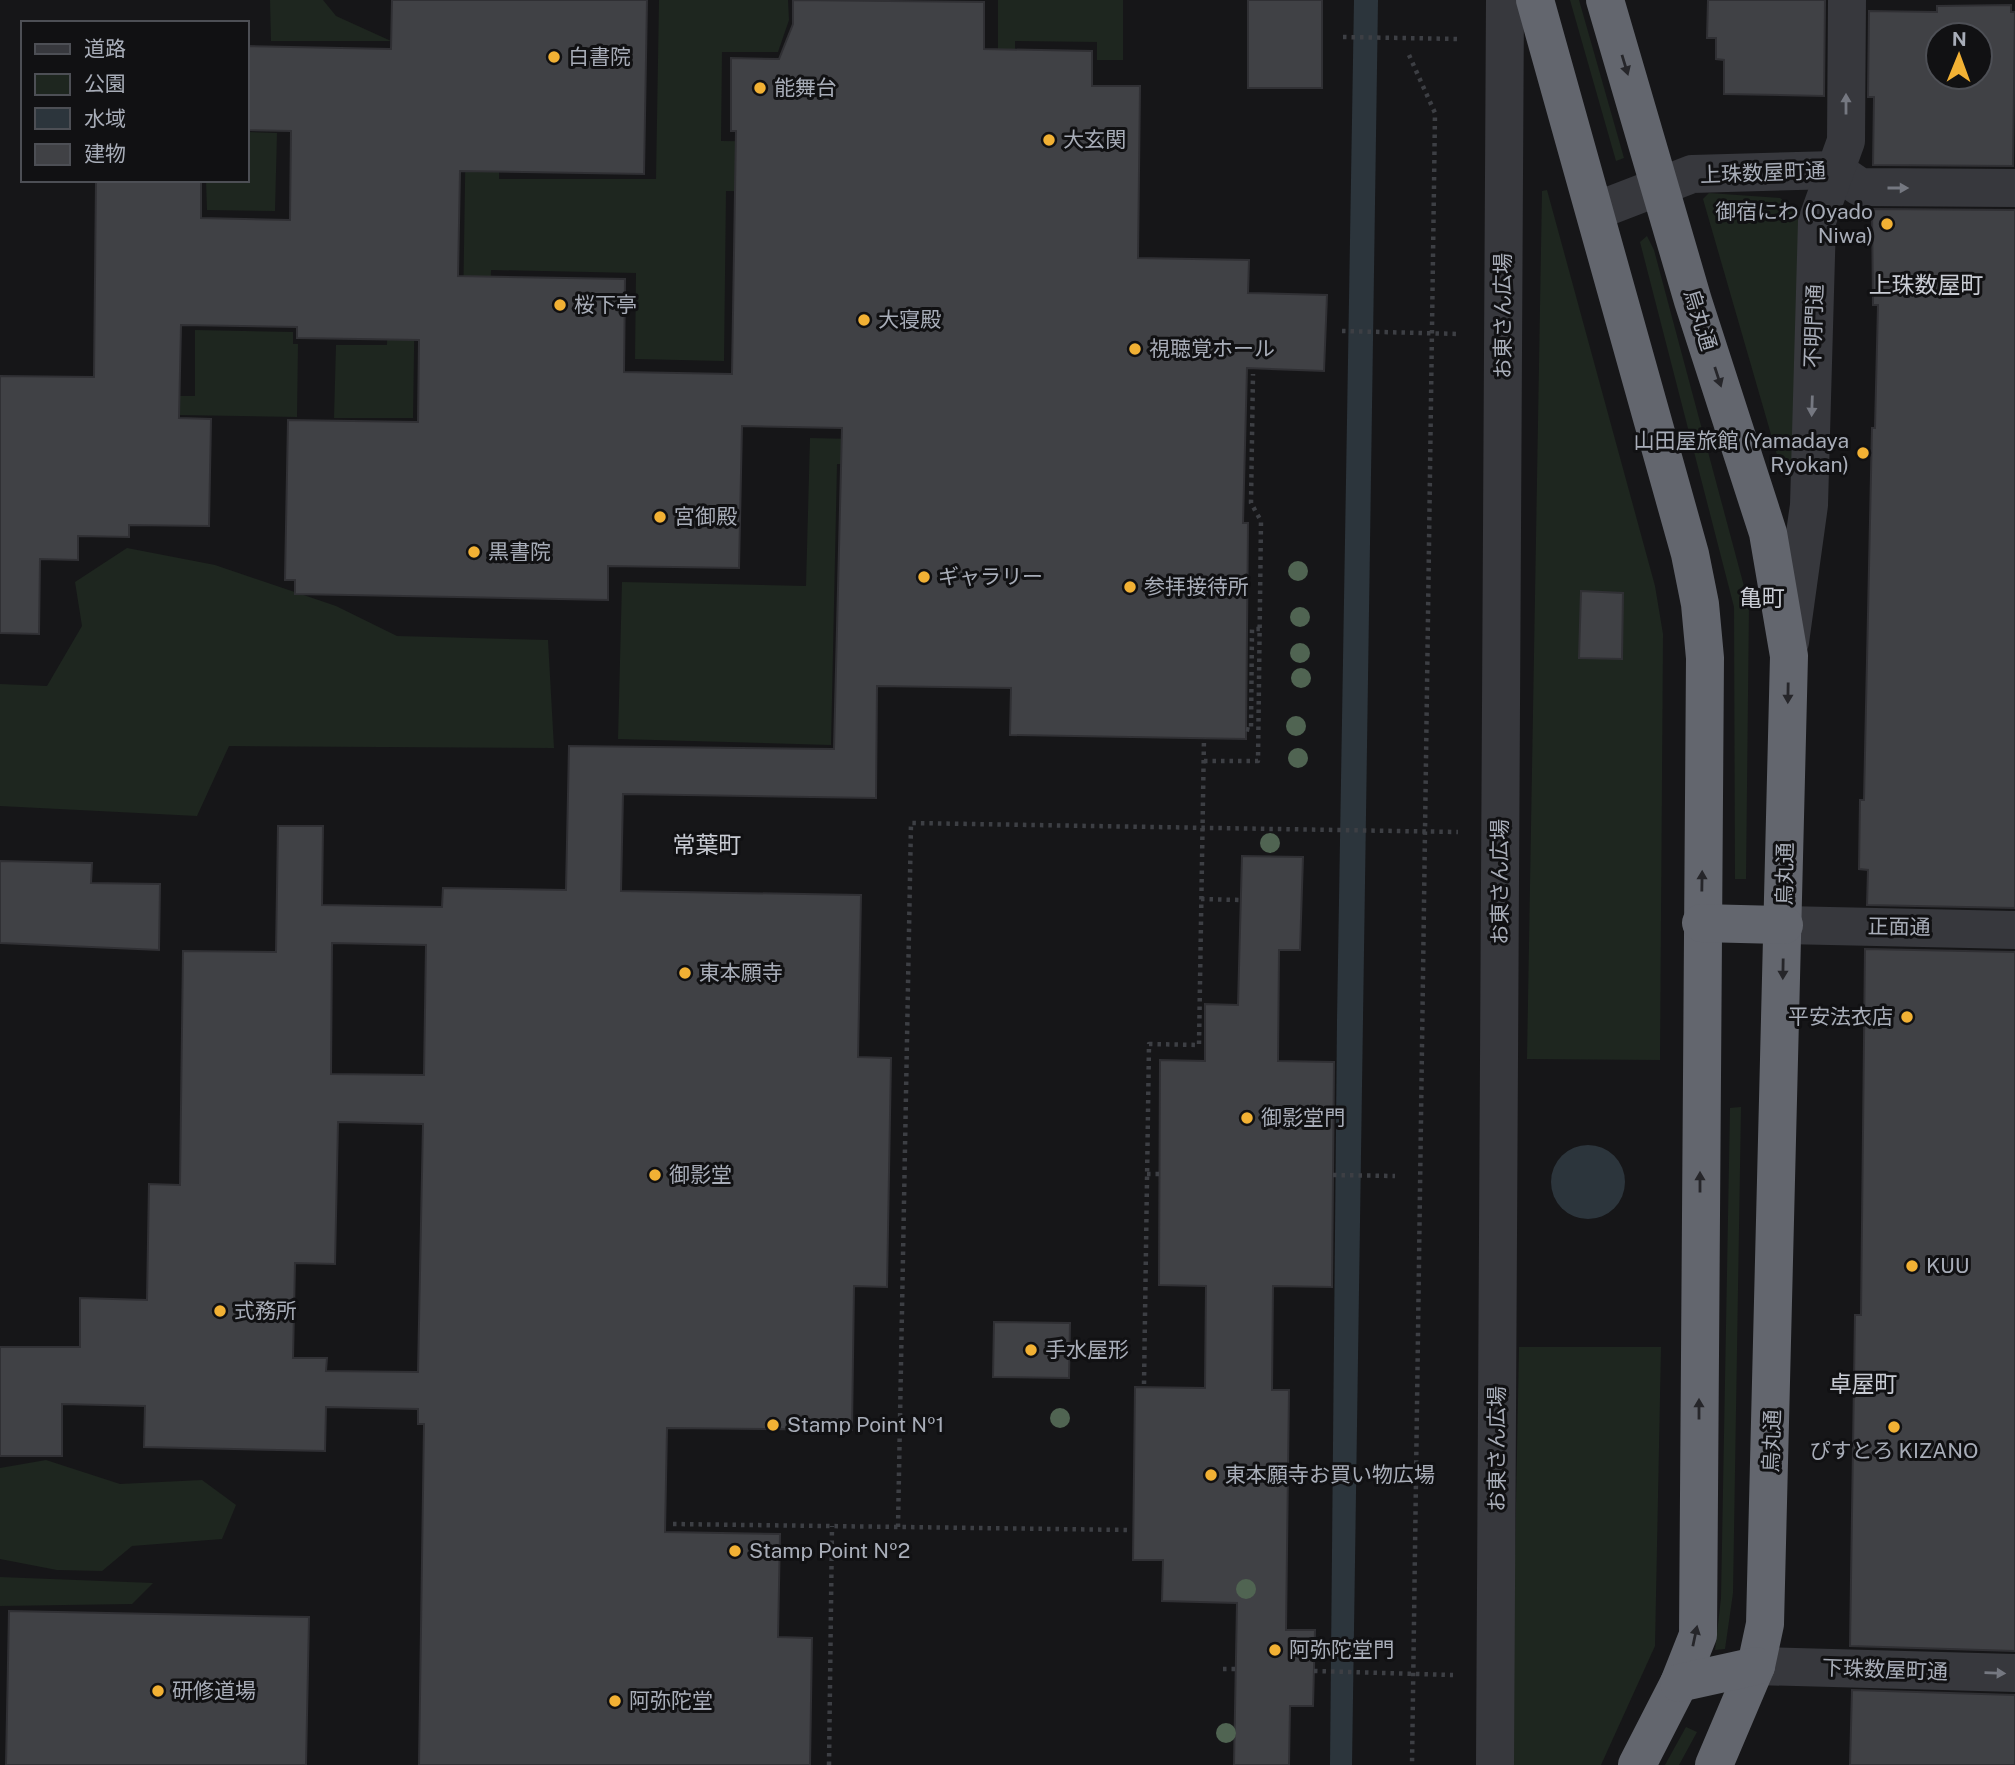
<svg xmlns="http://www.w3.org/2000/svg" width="2015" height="1765" viewBox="0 0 2015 1765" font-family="'Public Sans','Noto Sans JP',sans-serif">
  <rect width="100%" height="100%" fill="#161618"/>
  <!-- green -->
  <g fill="#1e261f">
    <path d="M 270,0 L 323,0 L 336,16 L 391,41 L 271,41 Z"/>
    <path d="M 659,0 L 788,0 L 789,20 L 778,52 L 722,52 L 721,141 L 818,142 L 837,191 L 726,191 L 724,361 L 635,359 L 636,273 L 491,270 L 489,336 L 462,375 L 466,120 L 499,119 L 499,179 L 656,179 Z"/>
    <path d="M 998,0 L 1123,0 L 1123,60 L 1097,60 L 1097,42 L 1015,41 L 1015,58 L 998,58 Z"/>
    <path d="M 1570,0 L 1579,0 L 1624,158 L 1616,161 Z"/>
    <path d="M 418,89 L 413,418 L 334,418 L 336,345 L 387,345 L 389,226 Z"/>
    <path d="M 247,132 L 277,133 L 275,211 L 207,210 L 206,180 L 247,180 Z"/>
    <path d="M 1547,190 L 1655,586 L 1663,634 L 1660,1060 L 1527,1059 L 1542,191 Z"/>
    <path d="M 1709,193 L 1780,198 L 1794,209 L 1799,223 L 1794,473 L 1790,478 L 1783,476 L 1703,199 Z"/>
    <path d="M 1647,236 L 1654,250 L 1749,605 L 1746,879 L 1735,879 L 1734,607 L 1640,242 Z"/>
    <path d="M 195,330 L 293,332 L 293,344 L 298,344 L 297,417 L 177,415 L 178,396 L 195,396 Z"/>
    <path d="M 810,438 L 940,441 L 940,467 L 837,464 L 831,745 L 618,739 L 622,582 L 806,586 Z"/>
    <path d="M 127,548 L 215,565 L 336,606 L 397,636 L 548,640 L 554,748 L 229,746 L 197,816 L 0,806 L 0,684 L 47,686 L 82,626 L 75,582 Z"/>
    <path d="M 1741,1107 L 1733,1593 L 1725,1649 L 1715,1650 L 1721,1598 L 1730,1108 Z"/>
    <path d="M 1519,1347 L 1661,1347 L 1655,1646 L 1601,1765 L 1511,1765 Z"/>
    <path d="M 46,1460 L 120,1484 L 202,1480 L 236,1505 L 222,1539 L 132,1546 L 102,1571 L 57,1570 L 0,1559 L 0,1468 Z"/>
    <path d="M 0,1577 L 153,1583 L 132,1604 L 0,1606 Z"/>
    <path d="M 1686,1727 L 1697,1732 L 1679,1765 L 1665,1765 Z"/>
  </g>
  <!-- water -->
  <g fill="#2c353c">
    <path d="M 1354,0 L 1378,0 L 1352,1765 L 1330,1765 L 1337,1021 Z"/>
    <circle cx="1588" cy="1182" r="37"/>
  </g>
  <!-- building -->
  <g fill="#404145" stroke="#303034" stroke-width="2" fill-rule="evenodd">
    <path d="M 392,0 L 647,0 L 644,174 L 460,171 L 458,276 L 625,279 L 624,372 L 732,374 L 736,131 L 731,131 L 731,58 L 779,59 L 793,24 L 793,0 L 984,2 L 984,49 L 1092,51 L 1092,86 L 1140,86 L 1138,258 L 1249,260 L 1248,293 L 1327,295 L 1324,371 L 1247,368 L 1243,523 L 1248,523 L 1246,739 L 1010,735 L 1011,688 L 877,686 L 876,798 L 623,794 L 621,891 L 861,895 L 858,1057 L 891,1058 L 887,1287 L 854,1286 L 852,1430 L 667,1428 L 665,1532 L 780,1534 L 778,1637 L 812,1638 L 810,1765 L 419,1765 L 424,1424 L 418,1424 L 418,1409 L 326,1407 L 325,1451 L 144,1447 L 145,1406 L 62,1404 L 62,1456 L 0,1456 L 0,1347 L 80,1347 L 80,1298 L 147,1300 L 149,1184 L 180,1185 L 183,951 L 276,952 L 278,826 L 323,826 L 322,905 L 442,907 L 443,888 L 566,890 L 569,746 L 834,749 L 842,428 L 742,426 L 739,568 L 608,566 L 608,600 L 295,594 L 295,580 L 285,580 L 288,420 L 418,422 L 419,340 L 297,338 L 297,327 L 181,325 L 179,418 L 211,419 L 209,526 L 129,525 L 129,537 L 78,536 L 78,560 L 40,559 L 39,634 L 0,633 L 0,376 L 94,377 L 96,180 L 201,182 L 201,218 L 290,220 L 291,131 L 247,130 L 247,46 L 391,49 ZM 332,943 L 426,945 L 424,1075 L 331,1074 ZM 338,1122 L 423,1124 L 418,1372 L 326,1371 L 327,1358 L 293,1358 L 295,1263 L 335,1264 Z"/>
    <rect x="1248" y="0" width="74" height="88"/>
    <path d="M 1708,0 L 1825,0 L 1824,96 L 1724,94 L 1724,60 L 1716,59 L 1716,38 L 1707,38 Z"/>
    <path d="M 2011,5 L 2011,12 L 2015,12 L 2013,166 L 1873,165 L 1874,97 L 1868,97 L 1869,11 L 1937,12 L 1937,6 ZM 1938,35 L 1980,35 L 1980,77 L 1938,77 Z"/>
    <path d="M 1872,209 L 2015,210 L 2015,908 L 1867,905 L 1868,870 L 1859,869 L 1860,800 L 1864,800 L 1872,428 L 1875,428 L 1878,305 L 1873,305 Z"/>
    <path d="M 1581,591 L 1623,593 L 1622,659 L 1579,658 Z"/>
    <path d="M 1242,856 L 1303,857 L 1300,950 L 1279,950 L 1278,1061 L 1334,1062 L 1332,1287 L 1273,1286 L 1272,1390 L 1289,1390 L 1286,1630 L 1315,1630 L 1313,1706 L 1290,1706 L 1289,1765 L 1234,1765 L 1237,1603 L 1162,1601 L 1163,1560 L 1133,1560 L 1135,1387 L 1205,1388 L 1206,1286 L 1159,1285 L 1160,1060 L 1205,1061 L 1205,1004 L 1238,1005 Z"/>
    <path d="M 0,861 L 92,863 L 91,883 L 160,884 L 159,950 L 0,943 Z"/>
    <path d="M 1865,949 L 2015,952 L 2015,1651 L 1850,1646 L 1855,1315 L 1861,1315 Z"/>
    <path d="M 994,1322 L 1070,1323 L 1069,1378 L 993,1377 Z"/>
    <path d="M 9,1611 L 309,1617 L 306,1765 L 6,1765 Z"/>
    <path d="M 1852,1690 L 2015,1695 L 2015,1765 L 1850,1765 Z"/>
  </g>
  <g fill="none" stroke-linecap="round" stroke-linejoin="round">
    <!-- path -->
    <g stroke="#3d3f44" stroke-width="4.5" stroke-dasharray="3.5 5" stroke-linecap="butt">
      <path d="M 1343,37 L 1460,39"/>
      <path d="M 1409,55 L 1435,113 L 1412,1765"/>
      <path d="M 1342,331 L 1460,334"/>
      <path d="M 1246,729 L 1251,730 L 1252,629 L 1260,629"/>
      <path d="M 1204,761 L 1258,761 L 1261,521 L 1251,503 L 1253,374"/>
      <path d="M 1201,899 L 1240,900"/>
      <path d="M 1147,1174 L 1160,1174"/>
      <path d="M 1333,1175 L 1395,1176"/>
      <path d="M 1144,1384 L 1149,1044 L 1199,1045 L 1204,738"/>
      <path d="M 673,1524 L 1130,1530"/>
      <path d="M 898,1527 L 911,823 L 1458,832"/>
      <path d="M 1223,1669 L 1236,1669"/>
      <path d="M 1314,1671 L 1453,1675"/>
      <path d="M 829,1765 L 832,1526"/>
    </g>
    <!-- minor -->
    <g stroke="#37383d" stroke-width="38">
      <path d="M 1596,211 L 1692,174 L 1835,170 L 1860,187 L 2015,188"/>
      <path d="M 1790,642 L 1809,505 L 1817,221 L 1846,141 L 1847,0"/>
      <path d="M 1784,925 L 2015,930"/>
      <path d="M 1756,1666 L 2015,1673"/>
      <path d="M 1495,1765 L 1505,0"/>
    </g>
    <!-- highway -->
    <g stroke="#63666e" stroke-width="38">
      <path d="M 1535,0 L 1690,554 L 1700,604 L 1705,658 L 1698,1635 L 1679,1683 L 1637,1765"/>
      <path d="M 1605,0 L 1693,301 L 1768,533 L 1789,656 L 1765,1624 L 1756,1666 L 1714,1765"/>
      <path d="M 1701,923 L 1784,925"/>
      <path d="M 1679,1683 L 1756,1666"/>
    </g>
  </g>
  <!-- trees -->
  <g fill="#506452">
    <circle cx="1298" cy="571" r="10"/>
    <circle cx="1300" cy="617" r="10"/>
    <circle cx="1300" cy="653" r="10"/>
    <circle cx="1301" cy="678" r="10"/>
    <circle cx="1296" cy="726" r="10"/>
    <circle cx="1298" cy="758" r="10"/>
    <circle cx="1270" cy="843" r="10"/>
    <circle cx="1060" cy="1418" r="10"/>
    <circle cx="1246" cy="1589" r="10"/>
    <circle cx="1226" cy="1733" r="10"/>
  </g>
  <!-- one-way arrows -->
  <defs><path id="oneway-solid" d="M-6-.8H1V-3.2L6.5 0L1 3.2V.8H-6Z" transform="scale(1.75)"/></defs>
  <g fill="#26262a">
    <use href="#oneway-solid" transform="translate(1625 65) rotate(73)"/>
    <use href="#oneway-solid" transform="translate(1718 377) rotate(72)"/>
    <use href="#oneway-solid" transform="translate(1788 693) rotate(91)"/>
    <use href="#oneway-solid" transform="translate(1702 881) rotate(-89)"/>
    <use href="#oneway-solid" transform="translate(1783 969) rotate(91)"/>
    <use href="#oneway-solid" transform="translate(1700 1182) rotate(-90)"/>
    <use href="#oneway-solid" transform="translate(1699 1409) rotate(-90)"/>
    <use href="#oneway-solid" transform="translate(1695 1636) rotate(-78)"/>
  </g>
  <g fill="#757881">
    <use href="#oneway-solid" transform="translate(1846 104) rotate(-90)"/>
    <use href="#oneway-solid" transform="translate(1898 188)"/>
    <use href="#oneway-solid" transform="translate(1812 406) rotate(92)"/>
    <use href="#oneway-solid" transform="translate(1995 1673) rotate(2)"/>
  </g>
  <!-- markers -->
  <g fill="#f2b134" stroke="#111113" stroke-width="2.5">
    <circle cx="554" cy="57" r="7"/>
    <circle cx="760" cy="88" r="7"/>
    <circle cx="1049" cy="140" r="7"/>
    <circle cx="1887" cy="224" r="7"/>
    <circle cx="560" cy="305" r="7"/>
    <circle cx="864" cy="320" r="7"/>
    <circle cx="1135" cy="349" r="7"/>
    <circle cx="1863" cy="453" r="7"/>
    <circle cx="660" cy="517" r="7"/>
    <circle cx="474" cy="552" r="7"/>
    <circle cx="924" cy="577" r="7"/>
    <circle cx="1130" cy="587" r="7"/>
    <circle cx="685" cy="973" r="7"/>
    <circle cx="1907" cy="1017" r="7"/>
    <circle cx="1247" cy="1118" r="7"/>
    <circle cx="655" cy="1175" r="7"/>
    <circle cx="1912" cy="1266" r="7"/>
    <circle cx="220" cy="1311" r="7"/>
    <circle cx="1031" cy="1350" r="7"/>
    <circle cx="773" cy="1425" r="7"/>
    <circle cx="1894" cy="1427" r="7"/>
    <circle cx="1211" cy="1475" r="7"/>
    <circle cx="735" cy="1551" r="7"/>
    <circle cx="1275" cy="1650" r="7"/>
    <circle cx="158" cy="1691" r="7"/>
    <circle cx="615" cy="1701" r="7"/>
  </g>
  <g text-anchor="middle" stroke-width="6" stroke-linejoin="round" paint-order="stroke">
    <!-- poi labels -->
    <g font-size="21" fill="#a8adb8" stroke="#111113" text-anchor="start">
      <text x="568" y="64">白書院</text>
      <text x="774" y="95">能舞台</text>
      <text x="1063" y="147">大玄関</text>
      <text x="1873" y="219" text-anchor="end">御宿にわ (Oyado<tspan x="1873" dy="24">Niwa)</tspan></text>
      <text x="574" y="312">桜下亭</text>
      <text x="878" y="327">大寝殿</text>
      <text x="1149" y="356">視聴覚ホール</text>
      <text x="1849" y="448" text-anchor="end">山田屋旅館 (Yamadaya<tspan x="1849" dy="24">Ryokan)</tspan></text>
      <text x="674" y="524">宮御殿</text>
      <text x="488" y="559">黒書院</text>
      <text x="938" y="584">ギャラリー</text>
      <text x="1144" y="594">参拝接待所</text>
      <text x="699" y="980">東本願寺</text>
      <text x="1893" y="1024" text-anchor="end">平安法衣店</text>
      <text x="1261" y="1125">御影堂門</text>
      <text x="669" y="1182">御影堂</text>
      <text x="1926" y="1273">KUU</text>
      <text x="234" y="1318">式務所</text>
      <text x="1045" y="1357">手水屋形</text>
      <text x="787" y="1432">Stamp Point №1</text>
      <text x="1894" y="1458" text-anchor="middle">ぴすとろ KIZANO</text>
      <text x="1225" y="1482">東本願寺お買い物広場</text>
      <text x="749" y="1558">Stamp Point №2</text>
      <text x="1289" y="1657">阿弥陀堂門</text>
      <text x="172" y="1698">研修道場</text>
      <text x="629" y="1708">阿弥陀堂</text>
    </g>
    <!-- street labels -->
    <g font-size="21" fill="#a8adb8" stroke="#111113">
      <text transform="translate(1763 173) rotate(-2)" y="7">上珠数屋町通</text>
      <text transform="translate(1503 316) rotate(-90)" y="7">お東さん広場</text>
      <text transform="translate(1700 320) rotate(73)" y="7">烏丸通</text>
      <text transform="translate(1814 326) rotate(-88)" y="7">不明門通</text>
      <text transform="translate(1785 874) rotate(-89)" y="7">烏丸通</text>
      <text transform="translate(1500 882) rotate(-90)" y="7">お東さん広場</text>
      <text transform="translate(1899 927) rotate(1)" y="7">正面通</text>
      <text transform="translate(1772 1441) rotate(-88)" y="7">烏丸通</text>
      <text transform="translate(1497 1449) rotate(-90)" y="7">お東さん広場</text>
      <text transform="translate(1885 1670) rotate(2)" y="7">下珠数屋町通</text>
    </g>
    <!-- neighbourhood labels -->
    <g font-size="23" fill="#c9ccd4" stroke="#111113">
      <text x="1926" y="293">上珠数屋町</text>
      <text x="1762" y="606">亀町</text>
      <text x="707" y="853">常葉町</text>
      <text x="1863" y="1392">卓屋町</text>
    </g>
  </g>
  <!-- legend -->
  <rect x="21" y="21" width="228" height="161" fill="#111113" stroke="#4d4f55" stroke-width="2"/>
  <rect x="35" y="44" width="35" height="10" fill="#37383d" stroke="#4d4f55" stroke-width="2"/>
  <text x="84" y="56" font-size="21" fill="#a8adb8">道路</text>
  <rect x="35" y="74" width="35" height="21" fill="#1e261f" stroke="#4d4f55" stroke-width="2"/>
  <text x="84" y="91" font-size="21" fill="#a8adb8">公園</text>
  <rect x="35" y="108" width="35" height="21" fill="#2c353c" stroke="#4d4f55" stroke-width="2"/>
  <text x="84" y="126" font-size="21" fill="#a8adb8">水域</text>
  <rect x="35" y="144" width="35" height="21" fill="#404145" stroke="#4d4f55" stroke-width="2"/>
  <text x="84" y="161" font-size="21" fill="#a8adb8">建物</text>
  <!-- north arrow -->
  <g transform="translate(1959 56) rotate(1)"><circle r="33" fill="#111113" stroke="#4d4f55" stroke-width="2"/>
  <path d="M0-5L12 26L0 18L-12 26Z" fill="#f2b134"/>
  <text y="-10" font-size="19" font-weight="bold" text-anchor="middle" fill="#a8adb8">N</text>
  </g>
</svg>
